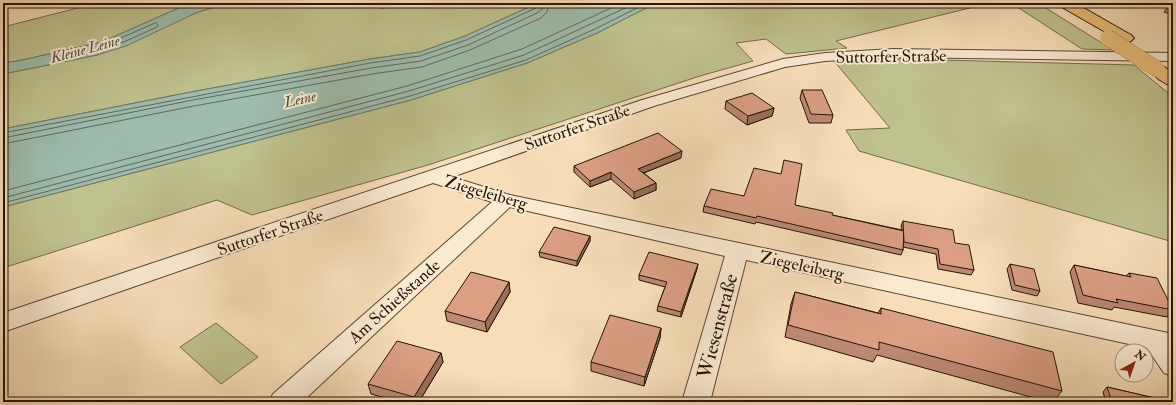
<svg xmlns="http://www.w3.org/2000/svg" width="1176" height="405" viewBox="0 0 1176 405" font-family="'IM FELL Double Pica',serif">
  <rect width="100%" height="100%" fill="#f7deb9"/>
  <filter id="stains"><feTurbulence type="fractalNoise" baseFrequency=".005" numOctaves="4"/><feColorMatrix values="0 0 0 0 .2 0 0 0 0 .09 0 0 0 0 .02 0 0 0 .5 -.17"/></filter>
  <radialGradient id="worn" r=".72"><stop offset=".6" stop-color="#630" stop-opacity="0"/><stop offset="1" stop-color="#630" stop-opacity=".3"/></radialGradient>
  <!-- green -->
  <g fill="#bfc18e" stroke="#736a4b">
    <path d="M 97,3 L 190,3 L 102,42 L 18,61 L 3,63 L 3,27 Z"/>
    <path d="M 229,3 L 350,3 L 381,8 L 441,3 L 538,3 L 465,36 L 420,52 L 370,59 L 191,92 L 3,129 L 3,74 L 97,55 L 198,12 Z"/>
    <path d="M 656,3 L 990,3 L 836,41 L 847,48 L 786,54 L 766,39 L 736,43 L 753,61 L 700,76 L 428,165 L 252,215 L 217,200 L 3,268 L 3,207 L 411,100 L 527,63 L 597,33 Z"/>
    <path d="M 1011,3 L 1038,3 L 1113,50 L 1082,49 Z"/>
    <path d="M 903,59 L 1134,65 L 1173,97 L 1173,242 L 859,151 L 846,130 L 890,128 L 834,61 Z"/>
    <path d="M 216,323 L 258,357 L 221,384 L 180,347 Z"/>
  </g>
  <!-- water -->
  <g fill="#9dbcad" stroke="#6e796b">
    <path d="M 190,3 L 229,3 L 198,12 L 126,46 L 97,55 L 3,74 L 3,63 L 18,61 L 102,42 Z"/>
    <path d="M 350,3 L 441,3 L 381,8 Z"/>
    <path d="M 538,3 L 656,3 L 597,33 L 527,63 L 411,100 L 3,207 L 3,129 L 191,92 L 370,59 L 420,52 L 465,36 Z"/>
  </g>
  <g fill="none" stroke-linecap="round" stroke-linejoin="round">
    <!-- shore -->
    <g stroke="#62685a" stroke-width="1">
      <path d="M 156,23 L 158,25 L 157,27 L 124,42 L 111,46 L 109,45 L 110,43 Z"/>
      <path d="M 3,133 L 370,63 L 420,56 L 466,40 L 536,8 L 538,3"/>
      <path d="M 3,138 L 193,100 L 371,68 L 421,61 L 468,45 L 537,13 L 542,9 L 543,3"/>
      <path d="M 3,144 L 194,106 L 372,74 L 422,67 L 470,50 L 541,18 L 547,12 L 549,3"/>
      <path d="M 3,191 L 407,86 L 522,49 L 622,3"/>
      <path d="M 3,198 L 409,91 L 524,55 L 636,3"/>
      <path d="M 3,203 L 410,96 L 526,60 L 595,29 L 647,3"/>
    </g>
    <!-- street casing -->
    <g stroke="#5b4634" stroke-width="2">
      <path id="street" d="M 893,49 L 1173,53 L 1173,61 L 893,57 L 825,61 L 785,67 L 654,106 L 452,177 L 510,195 L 1173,334 L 1173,376 L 1164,373 L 1147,348 L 746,260 L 710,402 L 682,402 L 725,256 L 510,207 L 302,402 L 269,402 L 273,394 L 492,202 L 433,183 L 3,332 L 3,313 L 642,100 L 783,59 L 825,53 Z"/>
    </g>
    <!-- highway casing -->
    <g stroke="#271408" stroke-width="2">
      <g id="highway">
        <path d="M 1058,3 L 1075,3 L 1131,35 L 1134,38 L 1131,41 L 1126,43 L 1121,41 L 1060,6 Z"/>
        <path d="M 1157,64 L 1163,66 L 1173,73 L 1173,86 C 1164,84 1154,77 1149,69 L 1151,66 Z"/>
      </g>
    </g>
    <!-- street -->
    <use href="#street" fill="#faead2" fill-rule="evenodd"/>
    <!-- highway -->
    <use href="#highway" fill="#ecbf7c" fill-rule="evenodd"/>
    <!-- highway-bridge casing -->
    <g stroke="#271408" stroke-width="16" stroke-linecap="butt">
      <path id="highway-bridge" d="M 1108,38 L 1157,69"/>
    </g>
    <!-- highway-bridge -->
    <use href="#highway-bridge" stroke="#ecbf7c" stroke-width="16"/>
  </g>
  <!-- wall -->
  <g fill="#bc8972" stroke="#271408">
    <path d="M 1173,3 L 1173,15 L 1164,12 L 1169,5 Z"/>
    <path d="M 802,90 L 833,115 L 831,123 L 809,123 L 800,98 Z"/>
    <path d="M 726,101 L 774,108 L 772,116 L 747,125 L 725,109 Z"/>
    <path d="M 681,158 L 644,173 L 656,183 L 656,190 L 634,199 L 611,179 L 590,187 L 574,172 L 574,166 Z"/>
    <path d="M 744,196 L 795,205 L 832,215 L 902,230 L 901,226 L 903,221 L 955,243 L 974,270 L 971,275 L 938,269 L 936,254 L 903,247 L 903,250 L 901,255 L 756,222 L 755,224 L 703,212 L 704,206 Z"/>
    <path d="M 590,236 L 590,241 L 577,266 L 540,257 L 539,252 Z"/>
    <path d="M 1010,264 L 1040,291 L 1037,296 L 1012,290 L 1007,269 Z"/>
    <path d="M 1074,265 L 1126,276 L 1129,273 L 1173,310 L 1167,317 L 1114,307 L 1112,310 L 1078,303 L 1070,272 Z"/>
    <path d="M 697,269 L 681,317 L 657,311 L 658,306 L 665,287 L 639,280 L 639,275 Z"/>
    <path d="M 509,282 L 510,292 L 487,332 L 447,321 L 445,311 Z"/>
    <path d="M 795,292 L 878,313 L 881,308 L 1062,391 L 1053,402 L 1049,402 L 877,355 L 873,362 L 785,337 L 791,304 Z"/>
    <path d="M 661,328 L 660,338 L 644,386 L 591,371 L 591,362 Z"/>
    <path d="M 441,353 L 443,362 L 419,402 L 400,402 L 371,394 L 368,384 Z"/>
    <path d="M 1107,387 L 1172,402 L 1106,402 L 1103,392 Z"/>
  </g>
  <!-- shaded-wall -->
  <g fill="#996f5c" stroke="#271408">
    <path d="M 774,108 L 772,116 L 747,125 L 748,116 Z"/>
    <path d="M 682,151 L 681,158 L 638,175 L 638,169 Z"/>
    <path d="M 611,172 L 611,179 L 590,187 L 590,181 Z"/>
    <path d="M 656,183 L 656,190 L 634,199 L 634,192 Z"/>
    <path d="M 590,236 L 590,241 L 577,266 L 577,261 Z"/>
    <path d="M 698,264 L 697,269 L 681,317 L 681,312 Z"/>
    <path d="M 509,282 L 510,292 L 487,332 L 485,322 Z"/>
    <path d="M 661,328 L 660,338 L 644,386 L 645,377 Z"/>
    <path d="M 441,353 L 443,362 L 419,402 L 415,402 L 414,397 Z"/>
  </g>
  <!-- building -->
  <g fill="#db9f84" stroke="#271408">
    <path d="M 1173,3 L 1173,6 L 1169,5 Z"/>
    <path d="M 802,90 L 822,90 L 833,115 L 811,114 Z"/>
    <path d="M 752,93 L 774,108 L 748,116 L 726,101 Z"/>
    <path d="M 658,133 L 682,151 L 638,169 L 656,183 L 634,192 L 611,172 L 590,181 L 574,166 Z"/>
    <path d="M 784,160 L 802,164 L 795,205 L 833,213 L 832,215 L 904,231 L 903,250 L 757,216 L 756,218 L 704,206 L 711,189 L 744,196 L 754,168 L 781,174 Z"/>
    <path d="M 903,221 L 953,230 L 955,243 L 969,245 L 974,270 L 940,264 L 938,249 L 904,242 Z"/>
    <path d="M 554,227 L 590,236 L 577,261 L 539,252 Z"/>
    <path d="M 649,252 L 698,264 L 681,312 L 658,306 L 667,282 L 639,275 Z"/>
    <path d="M 1010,264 L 1034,269 L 1040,291 L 1015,285 Z"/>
    <path d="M 1074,265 L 1131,277 L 1129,273 L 1157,278 L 1173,310 L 1116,299 L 1118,303 L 1083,295 Z"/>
    <path d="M 471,272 L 509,282 L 485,322 L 445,311 Z"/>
    <path d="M 795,292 L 881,314 L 881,308 L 1053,352 L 1062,391 L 879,342 L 879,350 L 788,325 Z"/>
    <path d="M 610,315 L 661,328 L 645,377 L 591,362 Z"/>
    <path d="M 397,341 L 441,353 L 414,397 L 368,384 Z"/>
    <path d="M 1107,387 L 1172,402 L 1112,402 Z"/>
  </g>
  <g text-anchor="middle" stroke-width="4" stroke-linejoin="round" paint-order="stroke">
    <!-- far-water labels -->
    <g font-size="15" font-style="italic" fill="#504f42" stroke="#faead2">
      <text transform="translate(85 49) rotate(-15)" y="5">Kleine Leine</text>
      <text transform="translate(300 99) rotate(-13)" y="5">Leine</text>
    </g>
    <!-- street labels -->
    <g font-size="17" fill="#271408" stroke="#faead2">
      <text transform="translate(891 56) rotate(-1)" y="6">Suttorfer Straße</text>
      <text transform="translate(577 127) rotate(-19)" y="6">Suttorfer Straße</text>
      <text transform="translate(486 192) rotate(16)" y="6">Ziegeleiberg</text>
      <text transform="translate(270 232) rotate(-19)" y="6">Suttorfer Straße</text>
      <text transform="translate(802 265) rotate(12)" y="6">Ziegeleiberg</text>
      <text transform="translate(394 301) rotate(-42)" y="6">Am Schießstande</text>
    </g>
    <!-- near-street labels -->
    <g font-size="20" fill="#271408" stroke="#faead2">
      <text transform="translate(717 326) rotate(-75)" y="7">Wiesenstraße</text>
    </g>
  </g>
  <!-- margin -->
  <rect width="1176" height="405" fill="none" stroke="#f7deb9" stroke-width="16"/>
  <rect x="4" y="4" width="1168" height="397" fill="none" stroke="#271408" stroke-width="2"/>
  <rect x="8" y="8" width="1160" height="389" fill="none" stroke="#271408"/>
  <!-- north arrow -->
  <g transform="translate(1134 363) rotate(40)"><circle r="19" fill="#faead2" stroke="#a69481"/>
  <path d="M0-3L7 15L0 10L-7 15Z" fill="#8f2418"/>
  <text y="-6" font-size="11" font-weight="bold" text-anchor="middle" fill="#271408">N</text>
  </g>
  <rect width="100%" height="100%" filter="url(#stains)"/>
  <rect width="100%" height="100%" fill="url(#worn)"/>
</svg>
